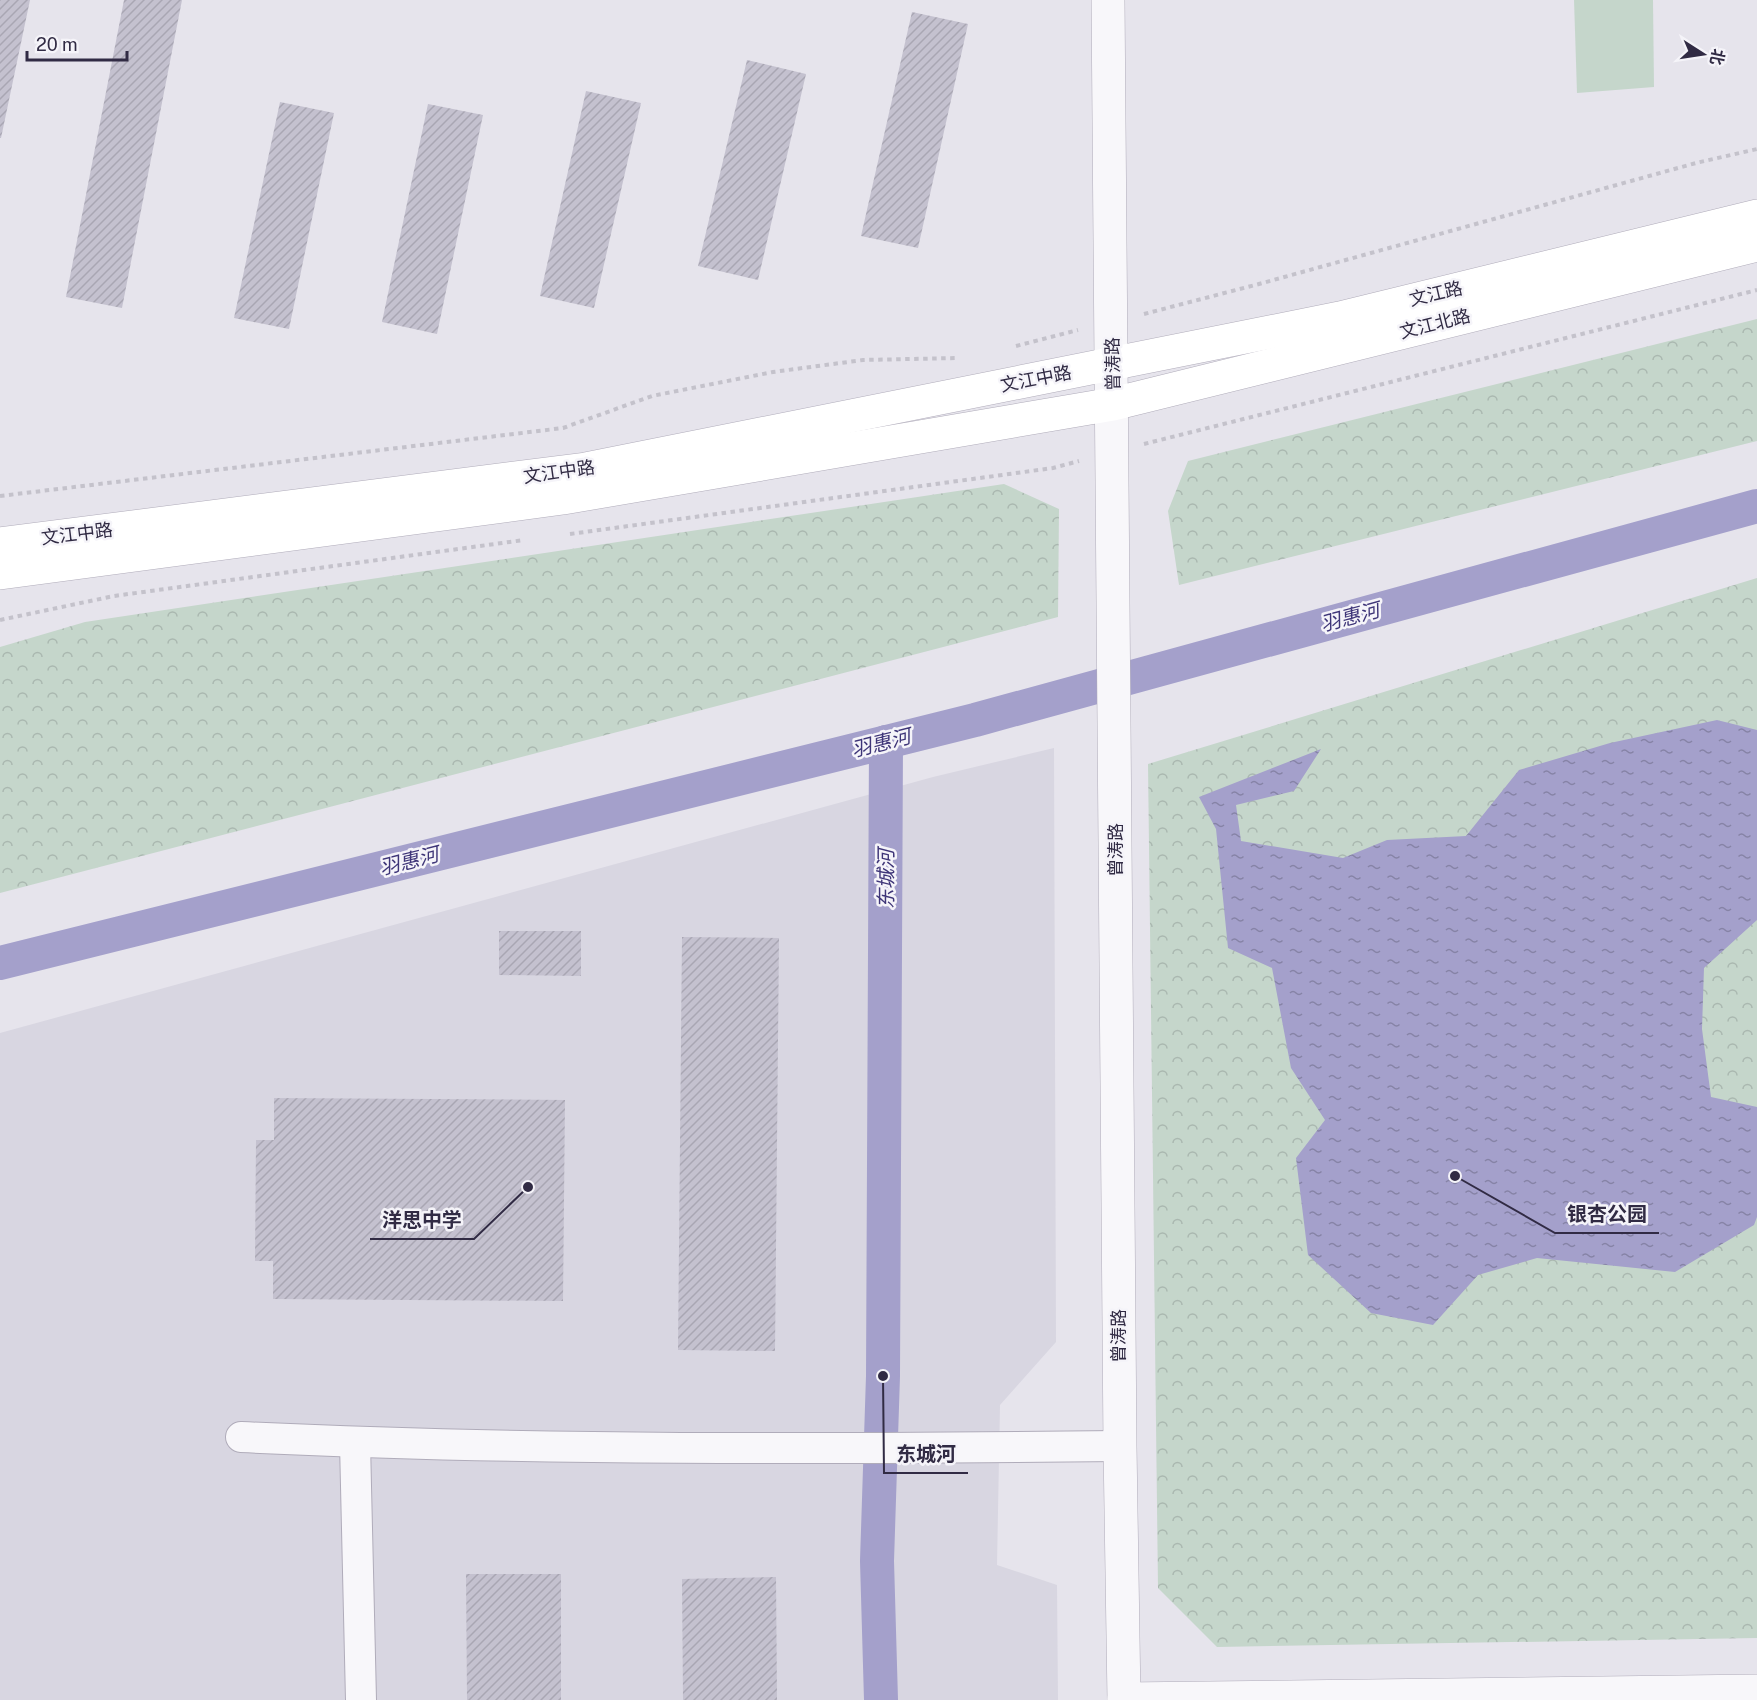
<svg xmlns="http://www.w3.org/2000/svg" width="1757" height="1700" viewBox="0 0 1757 1700" font-family="'Public Sans','Noto Sans SC',sans-serif">
  <defs>
    <pattern id="forest-crowns" width="20" height="18" patternUnits="userSpaceOnUse" patternTransform="scale(1.5)"><rect width="20" height="18" fill="#c5d6cb"/><path d="M2 6a3 3 0 1 1 6 0M12 15a3 3 0 1 1 6 0" fill="none" stroke="#aab8b0"/></pattern>
    <pattern id="water-ripples" width="26" height="14" patternUnits="userSpaceOnUse" patternTransform="scale(1.5)"><rect width="26" height="14" fill="#a4a0cb"/><path d="M2 4q2-2 4 0t4 0M15 11q2-2 4 0t4 0" fill="none" stroke="#8683a6"/></pattern>
    <pattern id="building-hatch" width="6" height="6" patternUnits="userSpaceOnUse" patternTransform="scale(1.5)"><rect width="6" height="6" fill="#c4c1cf"/><path d="M-1 1l2-2M0 6l6-6M5 7l2-2" fill="none" stroke="#a9a6b3"/></pattern>
  </defs>
  <rect width="100%" height="100%" fill="#e6e4ec"/>
  <!-- built -->
  <path fill="#d8d6e1" d="M 1054,748 L 1056,1342 L 1000,1405 L 997,1565 L 1057,1585 L 1058,1700 L 0,1700 L 0,1033 L 933,777 Z"/>
  <!-- grass -->
  <path fill="#c5d6cb" d="M 1574,0 L 1653,0 L 1654,87 L 1577,93 Z"/>
  <!-- forest -->
  <g fill="url(#forest-crowns)">
    <path d="M 1757,319 L 1757,441 L 1179,585 L 1168,511 L 1188,461 Z"/>
    <path d="M 1004,484 L 1059,509 L 1058,617 L 0,893 L 0,647 L 85,622 Z"/>
    <path d="M 1757,578 L 1757,1638 L 1217,1647 L 1158,1588 L 1148,764 Z"/>
  </g>
  <!-- water -->
  <path fill="url(#water-ripples)" d="M 1717,720 L 1757,730 L 1757,920 L 1704,968 L 1702,1029 L 1711,1097 L 1757,1107 L 1757,1217 L 1754,1225 L 1675,1272 L 1537,1258 L 1478,1275 L 1433,1325 L 1371,1313 L 1308,1255 L 1296,1158 L 1325,1120 L 1291,1068 L 1272,968 L 1228,948 L 1216,829 L 1199,797 L 1321,749 L 1294,791 L 1236,805 L 1241,841 L 1343,858 L 1387,840 L 1466,836 L 1519,770 L 1610,743 Z"/>
  <g fill="none" stroke-linecap="round" stroke-linejoin="round">
    <!-- canal -->
    <g stroke="#a4a0cb" stroke-width="34">
      <path d="M 0,963 L 975,720 L 1757,506"/>
      <path d="M 881,1700 L 877,1561 L 883,1376 L 886,742"/>
    </g>
  </g>
  <!-- building -->
  <g fill="url(#building-hatch)">
    <path d="M 0,0 L 30,0 L 1,138 L 0,138 Z"/>
    <path d="M 124,0 L 182,0 L 122,308 L 66,297 Z"/>
    <path d="M 912,12 L 968,24 L 918,248 L 861,236 Z"/>
    <path d="M 747,60 L 806,74 L 758,280 L 698,266 Z"/>
    <path d="M 586,91 L 641,103 L 594,308 L 540,296 Z"/>
    <path d="M 280,102 L 334,113 L 289,329 L 234,318 Z"/>
    <path d="M 428,104 L 483,115 L 437,334 L 382,322 Z"/>
    <path d="M 499,931 L 581,931 L 581,976 L 499,975 Z"/>
    <path d="M 682,937 L 779,938 L 775,1351 L 678,1350 Z"/>
    <path d="M 274,1098 L 565,1100 L 563,1301 L 273,1299 L 273,1261 L 255,1261 L 256,1140 L 274,1140 Z"/>
    <path d="M 466,1574 L 561,1574 L 561,1700 L 467,1700 Z"/>
    <path d="M 776,1577 L 777,1700 L 683,1700 L 682,1579 Z"/>
  </g>
  <g fill="none" stroke-linecap="round" stroke-linejoin="round">
    <!-- minor casing -->
    <g stroke="#b0acba" stroke-width="32">
      <g id="minor">
        <path d="M 241,1437 C 534,1451 827,1449 1120,1446"/>
        <path d="M 355,1443 L 361,1700"/>
      </g>
    </g>
    <!-- tertiary casing -->
    <g stroke="#b0acba" stroke-width="34">
      <g id="tertiary">
        <path d="M 1108,0 L 1120,1446 L 1124,1700"/>
        <path d="M 1124,1699 L 1757,1691"/>
      </g>
    </g>
    <!-- secondary casing -->
    <g stroke="#b0acba" stroke-width="34">
      <g id="secondary">
        <path d="M 0,544 L 586,469 L 1340,318 L 1757,216"/>
        <path d="M 0,573 L 563,498 L 1113,404 L 1757,245"/>
      </g>
    </g>
    <!-- path -->
    <g stroke="#c4c2cb" stroke-width="4" stroke-dasharray="4.5 4.5" stroke-linecap="butt">
      <path d="M 1144,314 L 1259,284 L 1696,163 L 1757,149"/>
      <path d="M 1016,346 L 1078,330"/>
      <path d="M 1144,444 L 1757,290"/>
      <path d="M 0,496 L 563,428 L 652,396 L 773,372 L 863,360 L 959,358"/>
      <path d="M 570,534 L 1053,468 L 1079,461"/>
      <path d="M 0,620 L 114,596 L 524,540"/>
    </g>
    <!-- minor -->
    <use href="#minor" stroke="#f8f7fa" stroke-width="30"/>
    <!-- tertiary -->
    <use href="#tertiary" stroke="#f8f7fa" stroke-width="33"/>
    <!-- secondary -->
    <use href="#secondary" stroke="#fff" stroke-width="33"/>
  </g>
  <g text-anchor="middle" stroke-width="5" stroke-linejoin="round" paint-order="stroke">
    <!-- street labels -->
    <g font-size="18" fill="#312b44" stroke="#f5f4f9">
      <text transform="translate(1436 294) rotate(-13)" y="6">文江路</text>
      <text transform="translate(1435 324) rotate(-14)" y="6">文江北路</text>
      <text transform="translate(1113 364) rotate(-91)" y="6">曾涛路</text>
      <text transform="translate(1036 379) rotate(-11)" y="6">文江中路</text>
      <text transform="translate(559 472) rotate(-8)" y="6">文江中路</text>
      <text transform="translate(77 534) rotate(-7)" y="6">文江中路</text>
      <text transform="translate(1116 850) rotate(-90)" y="6">曾涛路</text>
      <text transform="translate(1119 1336) rotate(-90)" y="6">曾涛路</text>
    </g>
    <!-- water labels -->
    <g font-size="20" font-style="italic" fill="#3e3578" stroke="#f5f4f9">
      <text transform="translate(1350 617) rotate(-15)" y="7">羽惠河</text>
      <text transform="translate(881 743) rotate(-14)" y="7">羽惠河</text>
      <text transform="translate(409 861) rotate(-14)" y="7">羽惠河</text>
      <text transform="translate(886 879) rotate(-90)" y="7">东城河</text>
    </g>
  </g>
  <!-- callouts -->
  <path fill="none" stroke="#312b44" stroke-width="2" d="M1455 1176L1555 1233H1659M528 1187L474 1239H370M883 1376L884 1473H968"/>
  <g fill="#312b44" stroke="#f5f4f9" stroke-width="2">
    <circle cx="1455" cy="1176" r="6"/>
    <circle cx="528" cy="1187" r="6"/>
    <circle cx="883" cy="1376" r="6"/>
  </g>
  <g font-size="20" text-anchor="middle" font-weight="bold" fill="#312b44" stroke="#f5f4f9" stroke-width="5" stroke-linejoin="round" paint-order="stroke">
    <text x="1607" y="1221">银杏公园</text>
    <text x="422" y="1227">洋思中学</text>
    <text x="926" y="1461">东城河</text>
  </g>
  <!-- north arrow -->
  <g transform="translate(1703 54) rotate(102)" stroke="#f5f4f9" stroke-width="4.5" paint-order="stroke">
  <path d="M0-4.5L10 22L0 15L-10 22Z" fill="#312b44"/>
  <text y="-9" font-size="16" font-weight="bold" text-anchor="middle" fill="#312b44">北</text>
  </g>
  <!-- scale -->
  <path d="M27 51v9h100v-9" fill="none" stroke="#312b44" stroke-width="3"/>
  <text x="36" y="51" font-size="18" fill="#312b44" stroke="#f5f4f9" stroke-width="4.5" paint-order="stroke">20 m</text>
</svg>
